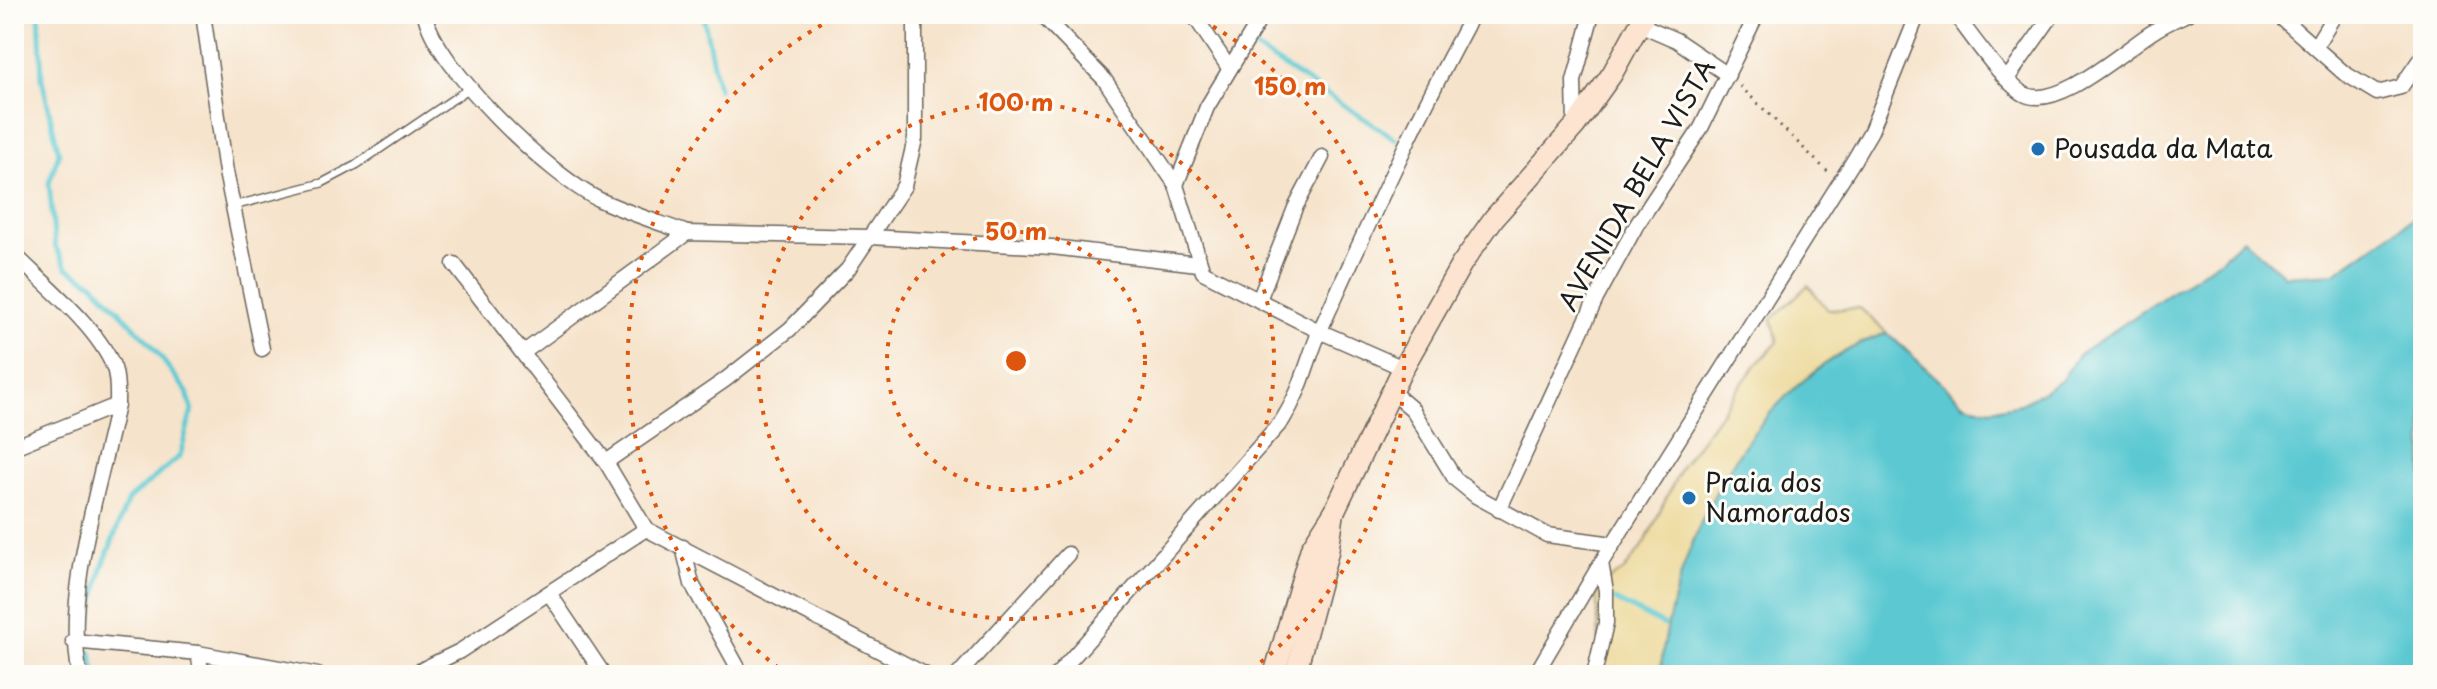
<svg xmlns="http://www.w3.org/2000/svg" width="2437" height="689" viewBox="0 0 2437 689" font-family="'Playpen Sans',sans-serif">
  <rect width="100%" height="100%" fill="#fdfcf7"/>
  <filter id="ink" filterUnits="userSpaceOnUse"><feTurbulence type="fractalNoise" baseFrequency=".0125" numOctaves="2"/><feDisplacementMap in="SourceGraphic" scale="16" xChannelSelector="R" yChannelSelector="G"/><feConvolveMatrix kernelMatrix="1 2 1 2 8 2 1 2 1" color-interpolation-filters="sRGB"/></filter>
  <filter id="wash" filterUnits="userSpaceOnUse"><feTurbulence type="fractalNoise" baseFrequency=".006" numOctaves="4" result="noise"/><feDisplacementMap in="SourceGraphic" scale="32" xChannelSelector="R" yChannelSelector="G"/><feGaussianBlur stdDeviation="1.8" result="paint"/><feColorMatrix in="noise" values="0 0 0 0 0 0 0 0 0 0 0 0 0 0 0 0 0 1.4 0 .05"/><feComposite in="paint" operator="in"/></filter>
  <g filter="url(#wash)">
    <rect width="100%" height="100%" fill="#f6e3cb"/>
    <!-- sand -->
    <path fill="#eeda9e" stroke="#857b5d" stroke-width="2" d="M 1808,285 L 1828,310 L 1860,308 L 1887,333 C 1849,346 1818,365 1790,395 C 1773,413 1761,441 1749,463 C 1704,539 1669,584 1660,675 L 1601,675 L 1596,588 L 1624,570 L 1645,543 L 1681,467 L 1755,366 L 1778,342 L 1772,319 Z"/>
    <!-- water -->
    <path fill="#5cc9d2" stroke="#3c7277" stroke-width="2" d="M 2423,211 L 2423,675 L 1660,675 C 1673,542 1752,378 1887,333 L 1965,404 L 1991,410 L 2020,404 L 2061,381 L 2079,354 L 2221,259 L 2243,239 L 2285,276 L 2335,273 Z"/>
    <g fill="none" stroke-linecap="round" stroke-linejoin="round">
      <!-- stream -->
      <g stroke="#5cc9d2" stroke-width="5">
        <path d="M 39,14 L 42,79 L 59,153 L 49,183 L 55,246 L 67,268 L 93,283 L 149,342 L 187,392 L 192,410 L 180,456 L 128,500 L 102,568 L 91,620"/>
        <path d="M 703,14 L 718,89"/>
        <path d="M 1255,48 L 1396,139"/>
        <path d="M 1615,600 L 1664,625"/>
        <path d="M 91,652 L 95,675"/>
      </g>
    </g>
  </g>
  <g filter="url(#ink)">
    <g fill="none" stroke-linecap="round" stroke-linejoin="round">
      <!-- lane casing -->
      <g stroke="#686259" stroke-width="10">
        <path id="lane" d="M 233,206 L 322,183 L 356,165 L 468,89"/>
      </g>
      <!-- street casing -->
      <g stroke="#686259" stroke-width="17">
        <g id="street">
          <path d="M 203,14 L 226,172 L 262,349"/>
          <path d="M 425,14 C 434,66 552,178 600,200 C 628,213 658,222 687,233"/>
          <path d="M 1041,14 L 1104,79 L 1176,185 L 1203,272 L 1319,331 L 1403,368"/>
          <path d="M 1193,14 L 1229,68"/>
          <path d="M 1955,14 C 1969,33 2005,84 2024,94 C 2057,112 2126,48 2154,31 C 2164,24 2176,19 2187,14"/>
          <path d="M 2277,14 L 2344,73 L 2377,93 L 2401,87 L 2423,55"/>
          <path d="M 1639,24 L 1676,40 L 1728,75"/>
          <path d="M 2315,47 L 2335,14"/>
          <path d="M 2007,79 L 2053,14"/>
          <path d="M 1575,126 L 1574,81 L 1592,14"/>
          <path d="M 1176,185 L 1207,107 L 1263,14"/>
          <path d="M 14,254 C 45,285 98,327 114,368 C 118,380 117,393 117,405 C 100,486 63,595 80,675"/>
          <path d="M 454,264 L 606,462 L 646,529 L 926,675"/>
          <path d="M 1259,300 L 1295,208 L 1322,157"/>
          <path d="M 524,352 L 687,233 L 870,237 L 1052,247 L 1198,264"/>
          <path d="M 1391,391 L 1412,409 L 1455,479 L 1476,496 L 1547,535 L 1613,544"/>
          <path d="M 14,447 L 117,405"/>
          <path d="M 606,462 L 725,380 L 790,329 L 848,269 L 904,186 L 915,139 L 915,14"/>
          <path d="M 1499,510 L 1596,299 L 1636,226 L 1701,128 L 1757,14"/>
          <path d="M 683,547 L 692,584 L 742,675"/>
          <path d="M 549,593 L 604,675"/>
          <path d="M 73,641 L 198,653 L 318,675"/>
          <path d="M 198,653 L 202,675"/>
          <path d="M 411,675 L 460,651 L 646,529"/>
          <path d="M 958,675 L 1068,554"/>
          <path d="M 1057,675 L 1282,421 C 1304,386 1306,361 1322,326 C 1370,221 1417,116 1473,14"/>
          <path d="M 1535,675 L 1601,563 L 1854,160 L 1871,131 L 1918,14"/>
          <path d="M 1594,675 L 1606,623 L 1606,591 L 1601,563"/>
        </g>
      </g>
      <!-- secondary casing -->
      <g stroke="#686259" stroke-width="23">
        <g id="secondary">
          <path d="M 1274,675 L 1311,548 L 1334,512 L 1403,368 L 1461,265 L 1494,218 L 1575,126 L 1612,74 L 1645,14"/>
          <path d="M 1295,675 L 1328,552 L 1334,512"/>
        </g>
      </g>
      <!-- path -->
      <path stroke="#686259" stroke-width="3" stroke-dasharray="2 6" stroke-linecap="butt" d="M 1740,86 L 1829,173"/>
      <!-- lane -->
      <use href="#lane" stroke="#fff" stroke-width="7"/>
      <!-- street -->
      <use href="#street" stroke="#fff" stroke-width="14"/>
      <!-- secondary -->
      <use href="#secondary" stroke="#fde4d1" stroke-width="20"/>
    </g>
  </g>
  <!-- distance rings -->
  <g fill="none" stroke="#de560d" stroke-width="4" stroke-dasharray="4 8">
    <circle cx="1016" cy="361" r="129"/>
    <circle cx="1016" cy="361" r="258"/>
    <path d="M788 675A388 388 0 0 1 840 15M1192 15A388 388 0 0 1 1244 675"/>
  </g>
  <!-- markers -->
  <g fill="#1f6fb2" stroke="#fdfcf7" stroke-width="3">
    <circle cx="2038" cy="149" r="8"/>
    <circle cx="1689" cy="498" r="8"/>
  </g>
  <g text-anchor="middle" stroke-width="6" stroke-linejoin="round" paint-order="stroke">
    <!-- poi labels -->
    <g font-size="26" fill="#1c1c1c" stroke="#fdfcf7" text-anchor="start">
      <text x="2054" y="158">Pousada da Mata</text>
      <text x="1705" y="492">Praia dos<tspan x="1705" dy="30">Namorados</tspan></text>
    </g>
    <!-- street labels -->
    <g font-size="26" fill="#1c1c1c" stroke="#fdfcf7">
      <text transform="translate(1637 185) rotate(-60)" y="9">AVENIDA BELA VISTA</text>
    </g>
  </g>
  <circle cx="1016" cy="361" r="12" fill="#de560d" stroke="#fdfcf7" stroke-width="4"/>
  <g font-size="24" text-anchor="middle" font-weight="bold" fill="#de560d" stroke="#fdfcf7" stroke-width="6" stroke-linejoin="round" paint-order="stroke">
    <text x="1290" y="95">150 m</text>
    <text x="1016" y="111">100 m</text>
    <text x="1016" y="240">50 m</text>
  </g>
  <!-- margin -->
  <rect width="2437" height="689" fill="none" stroke="#fdfcf7" stroke-width="48"/>
</svg>
